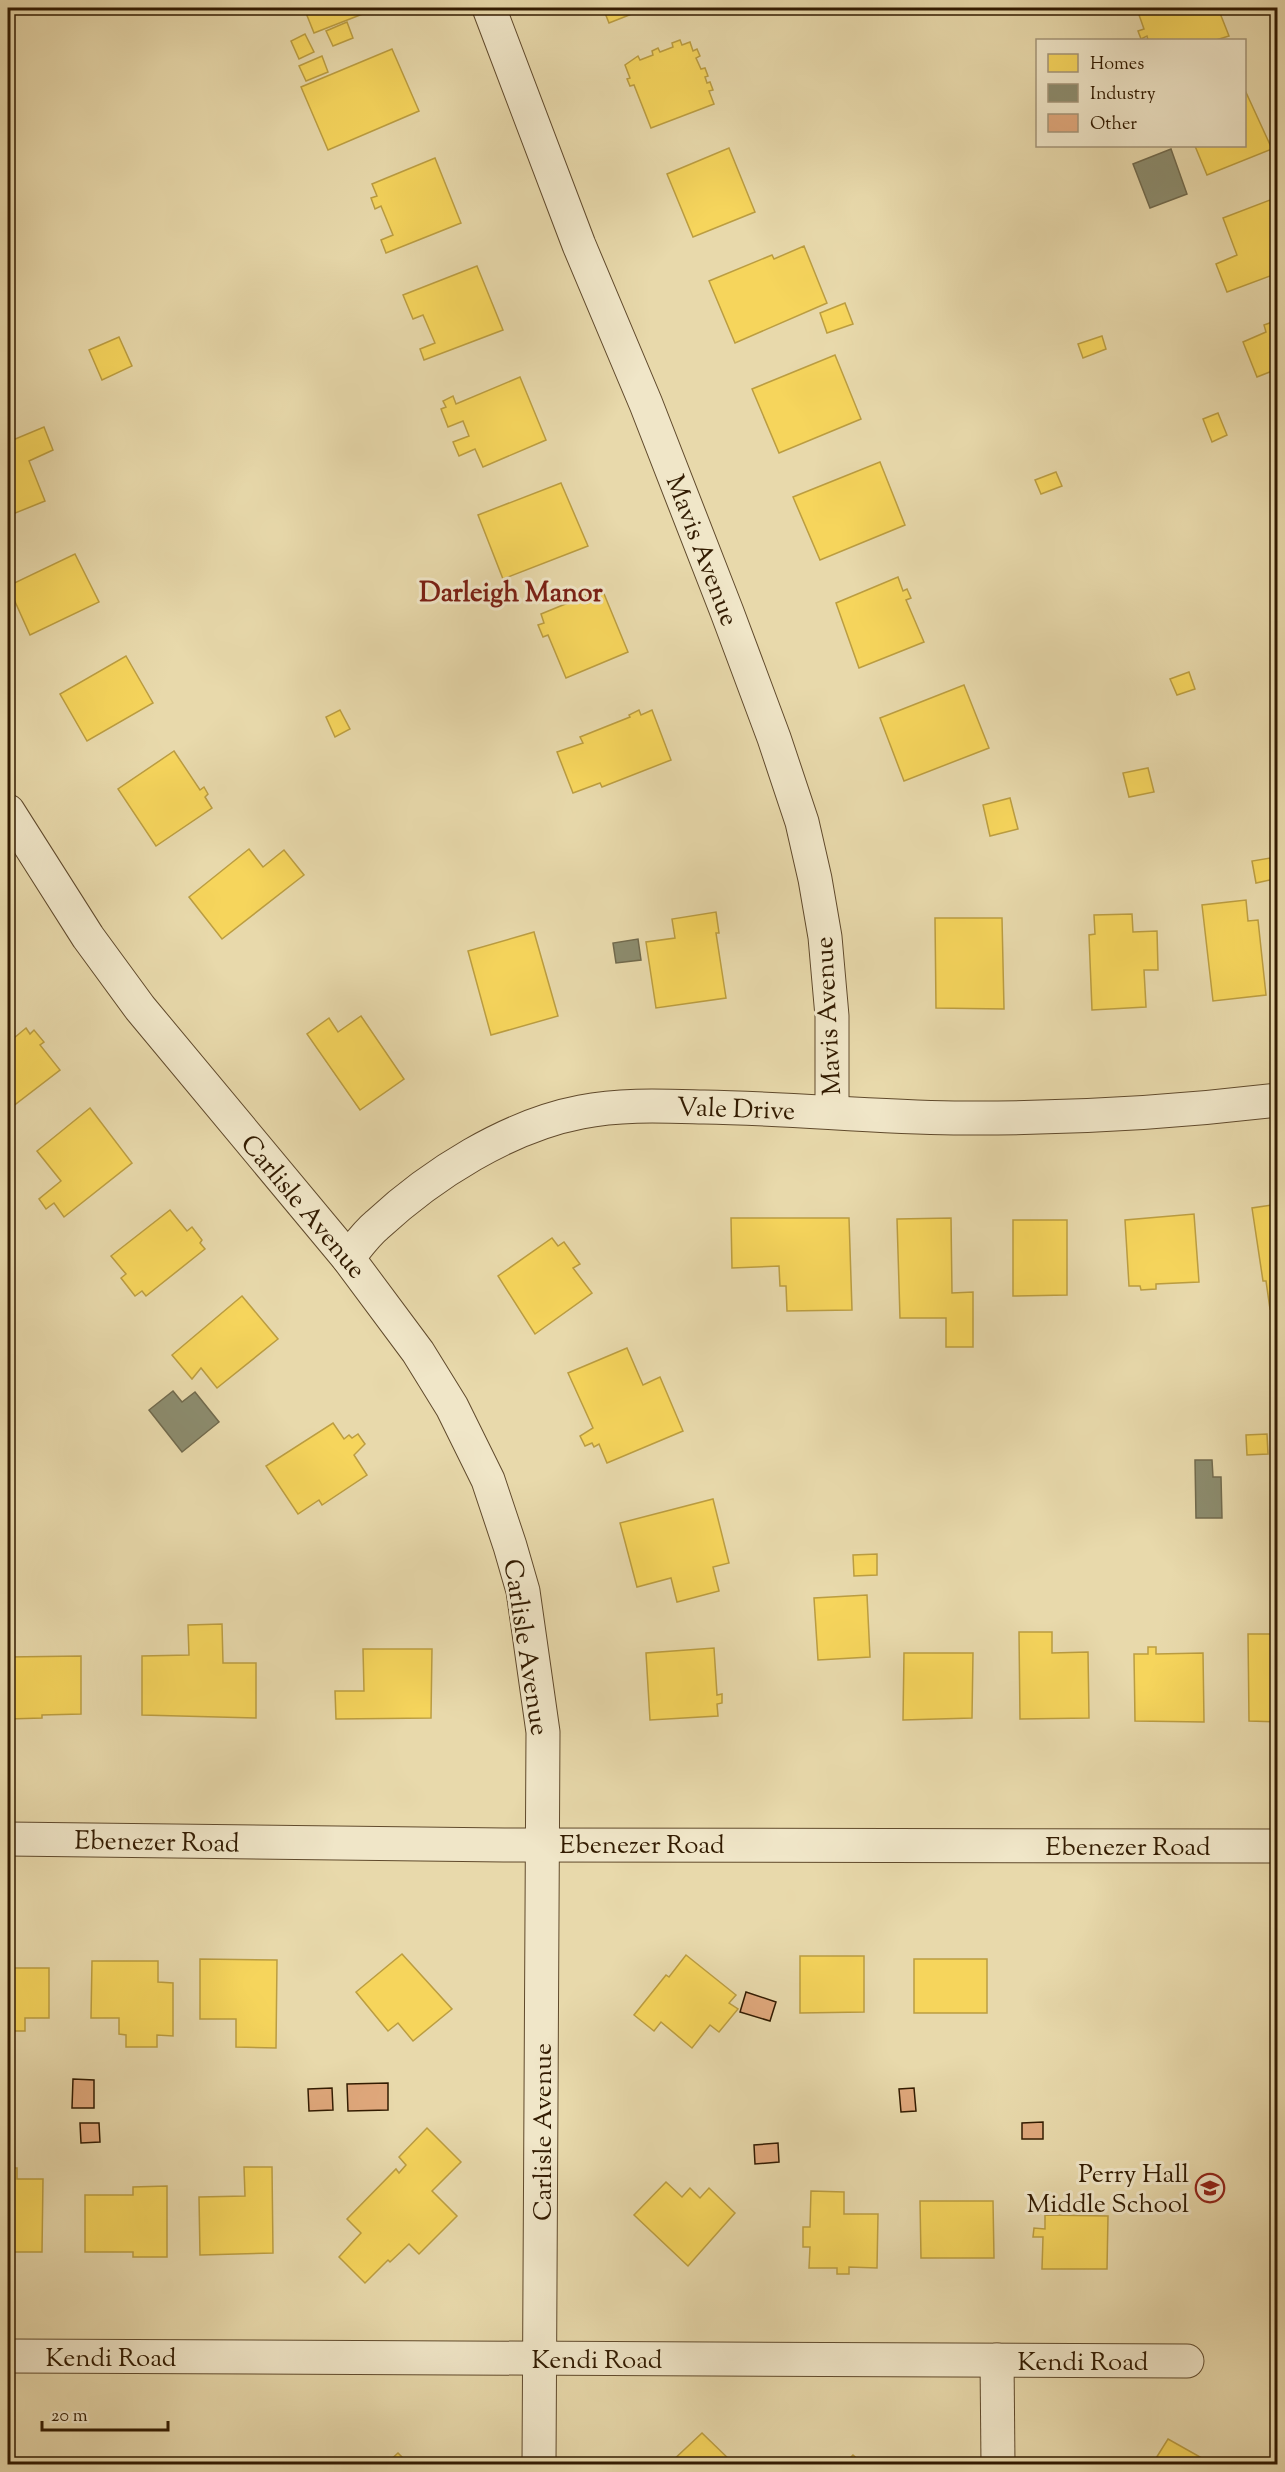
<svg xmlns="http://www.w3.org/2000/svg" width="1285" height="2472" viewBox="0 0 1285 2472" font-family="'Sorts Mill Goudy',serif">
  <rect width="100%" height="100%" fill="#e8d9ab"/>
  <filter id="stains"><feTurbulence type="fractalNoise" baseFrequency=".00333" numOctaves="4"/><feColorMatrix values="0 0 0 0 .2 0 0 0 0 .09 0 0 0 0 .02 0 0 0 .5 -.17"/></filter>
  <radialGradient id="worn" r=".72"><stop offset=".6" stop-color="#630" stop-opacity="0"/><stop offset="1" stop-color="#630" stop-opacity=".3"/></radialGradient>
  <!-- homes -->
  <g fill="#f6d55c" stroke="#bb9d41" stroke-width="1.5">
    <path d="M 304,8 L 378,8 L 314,33 Z"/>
    <path d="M 603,8 L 647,8 L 609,23 Z"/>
    <path d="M 1151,8 L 1218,8 L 1229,36 L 1216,40 L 1148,40 L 1147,36 L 1141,39 L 1138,31 L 1144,29 L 1138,12 Z"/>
    <path d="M 347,22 L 353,38 L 333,46 L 326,31 Z"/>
    <path d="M 305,34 L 314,52 L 299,59 L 291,41 Z"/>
    <path d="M 680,40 L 682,45 L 690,42 L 693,51 L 697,49 L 700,56 L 696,58 L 701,69 L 705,68 L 708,76 L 705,77 L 707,83 L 710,82 L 713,90 L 709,91 L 714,104 L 651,128 L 634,85 L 630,86 L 627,79 L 630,78 L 625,65 L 638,56 L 640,60 L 653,55 L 652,51 L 658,48 L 660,52 L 673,47 L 672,43 Z"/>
    <path d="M 392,49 L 419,111 L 328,150 L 301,87 Z"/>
    <path d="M 322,56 L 328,72 L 306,81 L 299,66 Z"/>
    <path d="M 1244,88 L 1272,149 L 1207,175 L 1195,146 L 1244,146 Z"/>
    <path d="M 729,148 L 755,212 L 693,237 L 667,174 Z"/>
    <path d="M 435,158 L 461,223 L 386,253 L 381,240 L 393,235 L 381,206 L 375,209 L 371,198 L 377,196 L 372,184 Z"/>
    <path d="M 1278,197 L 1278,273 L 1227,292 L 1216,264 L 1237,255 L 1223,218 Z"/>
    <path d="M 804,246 L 827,303 L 735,343 L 709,281 L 772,255 L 774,259 Z"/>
    <path d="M 477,266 L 503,330 L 424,360 L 420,349 L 435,343 L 423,315 L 413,319 L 403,295 Z"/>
    <path d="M 845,303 L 853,324 L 827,333 L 820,313 Z"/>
    <path d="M 1278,320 L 1278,377 L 1275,370 L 1257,377 L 1243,342 L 1266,332 L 1264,325 Z"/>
    <path d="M 1102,336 L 1106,349 L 1083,358 L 1078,344 Z"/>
    <path d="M 119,337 L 132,366 L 102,380 L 89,350 Z"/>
    <path d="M 835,355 L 861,419 L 779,453 L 752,389 Z"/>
    <path d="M 520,377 L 546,440 L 483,467 L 475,449 L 459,456 L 453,442 L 469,436 L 463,421 L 448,427 L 441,409 L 446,407 L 443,401 L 453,396 L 456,404 Z"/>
    <path d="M 1218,413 L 1227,435 L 1212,442 L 1203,419 Z"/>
    <path d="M 44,427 L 53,450 L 29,461 L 45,501 L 8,516 L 8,442 Z"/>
    <path d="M 880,462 L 905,525 L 820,560 L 793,497 Z"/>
    <path d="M 1056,472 L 1062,486 L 1041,494 L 1035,480 Z"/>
    <path d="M 561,483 L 588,546 L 503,579 L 478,515 Z"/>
    <path d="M 75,554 L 99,602 L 30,635 L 8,586 Z"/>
    <path d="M 898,577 L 903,591 L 907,589 L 911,598 L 906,600 L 924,642 L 859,668 L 836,603 Z"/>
    <path d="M 602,589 L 628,652 L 566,678 L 548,635 L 543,637 L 538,625 L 544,623 L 541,614 Z"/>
    <path d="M 126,656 L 153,703 L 87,741 L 60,694 Z"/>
    <path d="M 1189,672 L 1195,689 L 1177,695 L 1170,679 Z"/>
    <path d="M 964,685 L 989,748 L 904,781 L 880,718 Z"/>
    <path d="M 340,710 L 350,729 L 335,737 L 326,717 Z"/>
    <path d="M 639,710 L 641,715 L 652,710 L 671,760 L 602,787 L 600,783 L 573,793 L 557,752 L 583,743 L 580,737 L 630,717 L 629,715 Z"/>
    <path d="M 174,751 L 200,790 L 204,787 L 208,794 L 205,797 L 212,808 L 156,846 L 118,789 Z"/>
    <path d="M 1148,768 L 1154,792 L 1129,797 L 1123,773 Z"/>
    <path d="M 1010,798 L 1018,829 L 990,836 L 983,805 Z"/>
    <path d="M 249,849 L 263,867 L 284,850 L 304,875 L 222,939 L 189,897 Z"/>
    <path d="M 1270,858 L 1274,879 L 1256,883 L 1252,861 Z"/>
    <path d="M 1246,900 L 1248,921 L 1258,920 L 1266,995 L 1213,1001 L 1202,905 Z"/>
    <path d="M 716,912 L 719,933 L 716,933 L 726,998 L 656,1008 L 646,942 L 675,938 L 672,919 Z"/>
    <path d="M 1132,914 L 1133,932 L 1157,931 L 1158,970 L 1144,970 L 1146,1007 L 1092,1010 L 1089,935 L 1095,934 L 1094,915 Z"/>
    <path d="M 935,918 L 1002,918 L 1004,1009 L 936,1008 Z"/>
    <path d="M 534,932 L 558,1016 L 491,1035 L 468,951 Z"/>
    <path d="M 361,1016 L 404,1079 L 360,1110 L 307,1034 L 329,1018 L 338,1032 Z"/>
    <path d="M 26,1028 L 30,1034 L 34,1030 L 44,1042 L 40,1045 L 60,1070 L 8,1110 L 8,1043 Z"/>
    <path d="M 90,1108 L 132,1163 L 64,1217 L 54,1203 L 46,1209 L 39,1199 L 61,1181 L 37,1151 Z"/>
    <path d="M 1278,1204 L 1278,1307 L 1270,1309 L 1266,1281 L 1263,1281 L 1252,1208 Z"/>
    <path d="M 170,1210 L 187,1231 L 192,1227 L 202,1240 L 200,1243 L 205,1249 L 146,1296 L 142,1291 L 135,1296 L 121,1278 L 126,1274 L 111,1256 Z"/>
    <path d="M 1194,1214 L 1199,1282 L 1156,1284 L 1156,1289 L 1141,1290 L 1140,1286 L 1129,1286 L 1125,1220 Z"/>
    <path d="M 731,1218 L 849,1218 L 852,1310 L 787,1311 L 786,1286 L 780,1286 L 779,1266 L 732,1268 Z"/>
    <path d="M 951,1218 L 952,1293 L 973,1292 L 973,1347 L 946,1347 L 946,1318 L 900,1318 L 897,1219 Z"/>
    <path d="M 1013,1220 L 1067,1220 L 1067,1295 L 1013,1296 Z"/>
    <path d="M 552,1238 L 558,1246 L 564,1242 L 580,1264 L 573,1268 L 592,1293 L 535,1334 L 498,1276 Z"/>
    <path d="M 242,1296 L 278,1339 L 217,1388 L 201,1368 L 192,1379 L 172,1355 Z"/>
    <path d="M 627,1348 L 643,1385 L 660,1377 L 683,1431 L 607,1463 L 599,1444 L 594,1447 L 592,1443 L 585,1446 L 580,1436 L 593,1428 L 568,1373 Z"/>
    <path d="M 333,1423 L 344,1439 L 349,1435 L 352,1438 L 358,1434 L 365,1444 L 354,1455 L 367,1475 L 322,1505 L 319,1500 L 298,1514 L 266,1466 Z"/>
    <path d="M 1267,1434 L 1268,1454 L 1247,1455 L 1246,1435 Z"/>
    <path d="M 713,1499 L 729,1563 L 713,1567 L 719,1591 L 677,1602 L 671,1578 L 637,1587 L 620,1523 Z"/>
    <path d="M 877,1554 L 877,1575 L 854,1576 L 853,1555 Z"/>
    <path d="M 867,1595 L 870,1657 L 818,1660 L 814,1598 Z"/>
    <path d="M 222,1624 L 223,1663 L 256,1663 L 256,1718 L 142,1715 L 142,1656 L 189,1655 L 188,1625 Z"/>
    <path d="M 1019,1632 L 1052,1632 L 1052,1653 L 1088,1652 L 1089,1718 L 1020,1719 Z"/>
    <path d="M 1248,1634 L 1278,1634 L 1278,1722 L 1249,1721 Z"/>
    <path d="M 1148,1647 L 1156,1647 L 1156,1654 L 1203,1653 L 1204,1722 L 1135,1721 L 1134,1654 L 1148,1654 Z"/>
    <path d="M 714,1648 L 717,1695 L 722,1694 L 722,1703 L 717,1704 L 718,1716 L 650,1720 L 646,1653 Z"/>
    <path d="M 363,1649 L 432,1649 L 431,1718 L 336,1719 L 335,1691 L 364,1691 Z"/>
    <path d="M 904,1653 L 973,1653 L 972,1718 L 903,1720 Z"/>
    <path d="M 81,1656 L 81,1714 L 42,1715 L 42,1718 L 8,1719 L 8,1657 Z"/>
    <path d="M 402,1954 L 452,2009 L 413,2041 L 398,2023 L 388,2031 L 356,1992 Z"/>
    <path d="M 686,1955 L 736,1995 L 729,2003 L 738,2009 L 719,2032 L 710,2025 L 692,2048 L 661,2022 L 654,2031 L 634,2015 L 666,1975 L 669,1977 Z"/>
    <path d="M 800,1956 L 864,1956 L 864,2012 L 800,2013 Z"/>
    <path d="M 200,1959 L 277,1960 L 276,2048 L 236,2047 L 236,2019 L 200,2019 Z"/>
    <rect x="914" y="1959" width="73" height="54"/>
    <path d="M 92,1961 L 158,1961 L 158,1982 L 173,1983 L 173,2036 L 157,2035 L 157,2047 L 126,2047 L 126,2035 L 119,2034 L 119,2018 L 91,2018 Z"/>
    <path d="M 8,1968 L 49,1968 L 49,2018 L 25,2018 L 25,2031 L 8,2031 Z"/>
    <path d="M 427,2128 L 461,2162 L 432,2191 L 457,2216 L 419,2254 L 409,2244 L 390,2262 L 388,2260 L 365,2283 L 339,2257 L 361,2233 L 347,2219 L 396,2169 L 399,2173 L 406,2165 L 399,2157 Z"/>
    <path d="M 244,2167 L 272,2167 L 273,2253 L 200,2255 L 199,2197 L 245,2196 Z"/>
    <path d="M 8,2168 L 17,2168 L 17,2179 L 43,2179 L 42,2252 L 8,2252 Z"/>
    <path d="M 666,2182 L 682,2197 L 690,2188 L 700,2198 L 709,2188 L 735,2213 L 688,2266 L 634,2215 Z"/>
    <path d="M 167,2186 L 167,2257 L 133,2257 L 133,2252 L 85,2252 L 85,2195 L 133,2195 L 133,2187 Z"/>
    <path d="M 811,2191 L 844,2192 L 844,2214 L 878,2214 L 877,2268 L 849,2267 L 849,2274 L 837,2274 L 837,2268 L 809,2268 L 810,2247 L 803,2247 L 803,2227 L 810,2227 Z"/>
    <path d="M 920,2201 L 993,2201 L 994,2258 L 921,2258 Z"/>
    <path d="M 1045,2215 L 1108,2216 L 1107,2269 L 1042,2269 L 1043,2237 L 1033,2237 L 1034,2228 L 1045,2229 Z"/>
    <path d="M 702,2433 L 734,2464 L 669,2464 Z"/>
    <path d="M 1168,2439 L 1209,2462 L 1208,2464 L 1146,2464 L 1148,2461 L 1153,2463 Z"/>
    <path d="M 398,2453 L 409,2464 L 386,2464 Z"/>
    <path d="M 853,2455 L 863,2464 L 844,2464 Z"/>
    <path d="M 141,2458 L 145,2464 L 132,2464 Z"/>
    <path d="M 222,2461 L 288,2462 L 288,2464 L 221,2464 Z"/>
  </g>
  <!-- industry -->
  <g fill="#8c8c6e" stroke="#716a4d" stroke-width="1.5">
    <path d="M 1171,149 L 1187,194 L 1150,208 L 1133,164 Z"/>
    <path d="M 638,939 L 641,960 L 616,963 L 613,943 Z"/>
    <path d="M 173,1391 L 182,1402 L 195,1392 L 219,1422 L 182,1452 L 149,1410 Z"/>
    <path d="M 1195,1460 L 1212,1460 L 1213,1477 L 1221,1477 L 1222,1518 L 1196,1518 Z"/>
  </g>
  <!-- building -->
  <g fill="#e0a87c" stroke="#321b01" stroke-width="1.5">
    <path d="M 746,1992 L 776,2002 L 770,2021 L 740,2012 Z"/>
    <path d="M 73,2079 L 94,2080 L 94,2108 L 72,2108 Z"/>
    <path d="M 388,2083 L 388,2110 L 348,2111 L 347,2084 Z"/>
    <path d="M 332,2088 L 333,2110 L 309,2111 L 308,2089 Z"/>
    <path d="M 914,2088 L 916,2111 L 901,2112 L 899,2089 Z"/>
    <path d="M 1043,2122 L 1043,2139 L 1022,2139 L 1022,2123 Z"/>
    <path d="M 80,2123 L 99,2123 L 100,2142 L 81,2143 Z"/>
    <path d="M 778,2143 L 779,2162 L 755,2164 L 754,2145 Z"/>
  </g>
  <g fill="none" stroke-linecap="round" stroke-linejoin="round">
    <!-- minor casing -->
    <g stroke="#604a2c" stroke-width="35">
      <g id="minor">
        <path d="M 489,8 L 579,245 L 646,404 L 727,612 L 774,738 L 802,822 L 815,879 L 825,937 L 832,1016 L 832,1112"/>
        <path d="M 8,811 L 88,937 L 140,1008 L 348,1258 L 418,1352 L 452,1407 L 488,1480 L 510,1546 L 523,1591 L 543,1732 L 539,2464"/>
        <path d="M 348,1258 C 357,1247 366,1234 377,1225 C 432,1174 508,1126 581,1112 C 621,1104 663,1106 704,1107 C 787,1108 871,1117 954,1118 C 1062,1119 1170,1113 1278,1100"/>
        <path d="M 8,1839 L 504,1845 L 1278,1846"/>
        <path d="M 8,2356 L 1187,2361"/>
        <path d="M 997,2360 L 998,2464"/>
      </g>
    </g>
    <!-- minor -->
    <use href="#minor" stroke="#f0e6c8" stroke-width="33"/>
  </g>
  <!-- icons -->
  <defs>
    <g id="school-ring" transform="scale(1.5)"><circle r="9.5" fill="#f0e6c8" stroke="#8f2418" stroke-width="1.5"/><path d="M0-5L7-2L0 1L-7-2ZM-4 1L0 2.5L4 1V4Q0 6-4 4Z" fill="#8f2418"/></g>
  </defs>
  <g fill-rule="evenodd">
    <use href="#school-ring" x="1210" y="2188"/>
  </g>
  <g text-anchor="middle" stroke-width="6" stroke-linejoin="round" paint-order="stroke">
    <!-- street labels -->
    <g font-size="26" fill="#321b01" stroke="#f0e6c8">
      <text transform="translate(703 550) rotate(69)" y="9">Mavis Avenue</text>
      <text transform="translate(827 1016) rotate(-93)" y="9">Mavis Avenue</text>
      <text transform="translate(736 1108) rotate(2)" y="9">Vale Drive</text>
      <text transform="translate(304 1206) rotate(50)" y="9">Carlisle Avenue</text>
      <text transform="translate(527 1647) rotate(81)" y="9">Carlisle Avenue</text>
      <text transform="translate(157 1841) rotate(1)" y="9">Ebenezer Road</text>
      <text x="642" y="1853">Ebenezer Road</text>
      <text x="1128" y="1855">Ebenezer Road</text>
      <text transform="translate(542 2132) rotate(-90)" y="9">Carlisle Avenue</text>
      <text x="111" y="2366">Kendi Road</text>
      <text x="597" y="2368">Kendi Road</text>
      <text x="1083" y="2370">Kendi Road</text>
    </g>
    <!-- poi labels -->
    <g font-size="26" fill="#321b01" stroke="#f0e6c8" text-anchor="end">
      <text x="1189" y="2182">Perry Hall<tspan x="1189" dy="30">Middle School</tspan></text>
    </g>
    <!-- neighbourhood labels -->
    <g font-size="27" font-weight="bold" fill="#7a1f14" stroke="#f0e6c8">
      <text x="511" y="601">Darleigh Manor</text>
    </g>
  </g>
  <!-- margin -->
  <rect width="1285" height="2472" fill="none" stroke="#e8d9ab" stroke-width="30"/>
  <rect x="9" y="9" width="1267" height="2454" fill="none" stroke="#321b01" stroke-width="3"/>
  <rect x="15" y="15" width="1255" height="2442" fill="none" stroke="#321b01" stroke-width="1.5"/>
  <!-- legend -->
  <rect x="1036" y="39" width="210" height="108" fill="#f0e6c8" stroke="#a49578" stroke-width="1.5"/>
  <rect x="1048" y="54" width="30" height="18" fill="#f6d55c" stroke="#a49578" stroke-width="1.5"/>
  <text x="1090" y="69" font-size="18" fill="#321b01">Homes</text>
  <rect x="1048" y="84" width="30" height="18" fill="#8c8c6e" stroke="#a49578" stroke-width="1.5"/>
  <text x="1090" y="99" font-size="18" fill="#321b01">Industry</text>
  <rect x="1048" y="114" width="30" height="18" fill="#e0a87c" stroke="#a49578" stroke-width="1.5"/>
  <text x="1090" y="129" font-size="18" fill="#321b01">Other</text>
  <!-- scale -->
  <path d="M42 2421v9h126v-9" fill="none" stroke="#321b01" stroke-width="3"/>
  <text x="51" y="2421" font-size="18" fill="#321b01" stroke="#f0e6c8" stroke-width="4.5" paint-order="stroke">20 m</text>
  <rect width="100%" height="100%" filter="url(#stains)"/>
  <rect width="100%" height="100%" fill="url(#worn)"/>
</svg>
